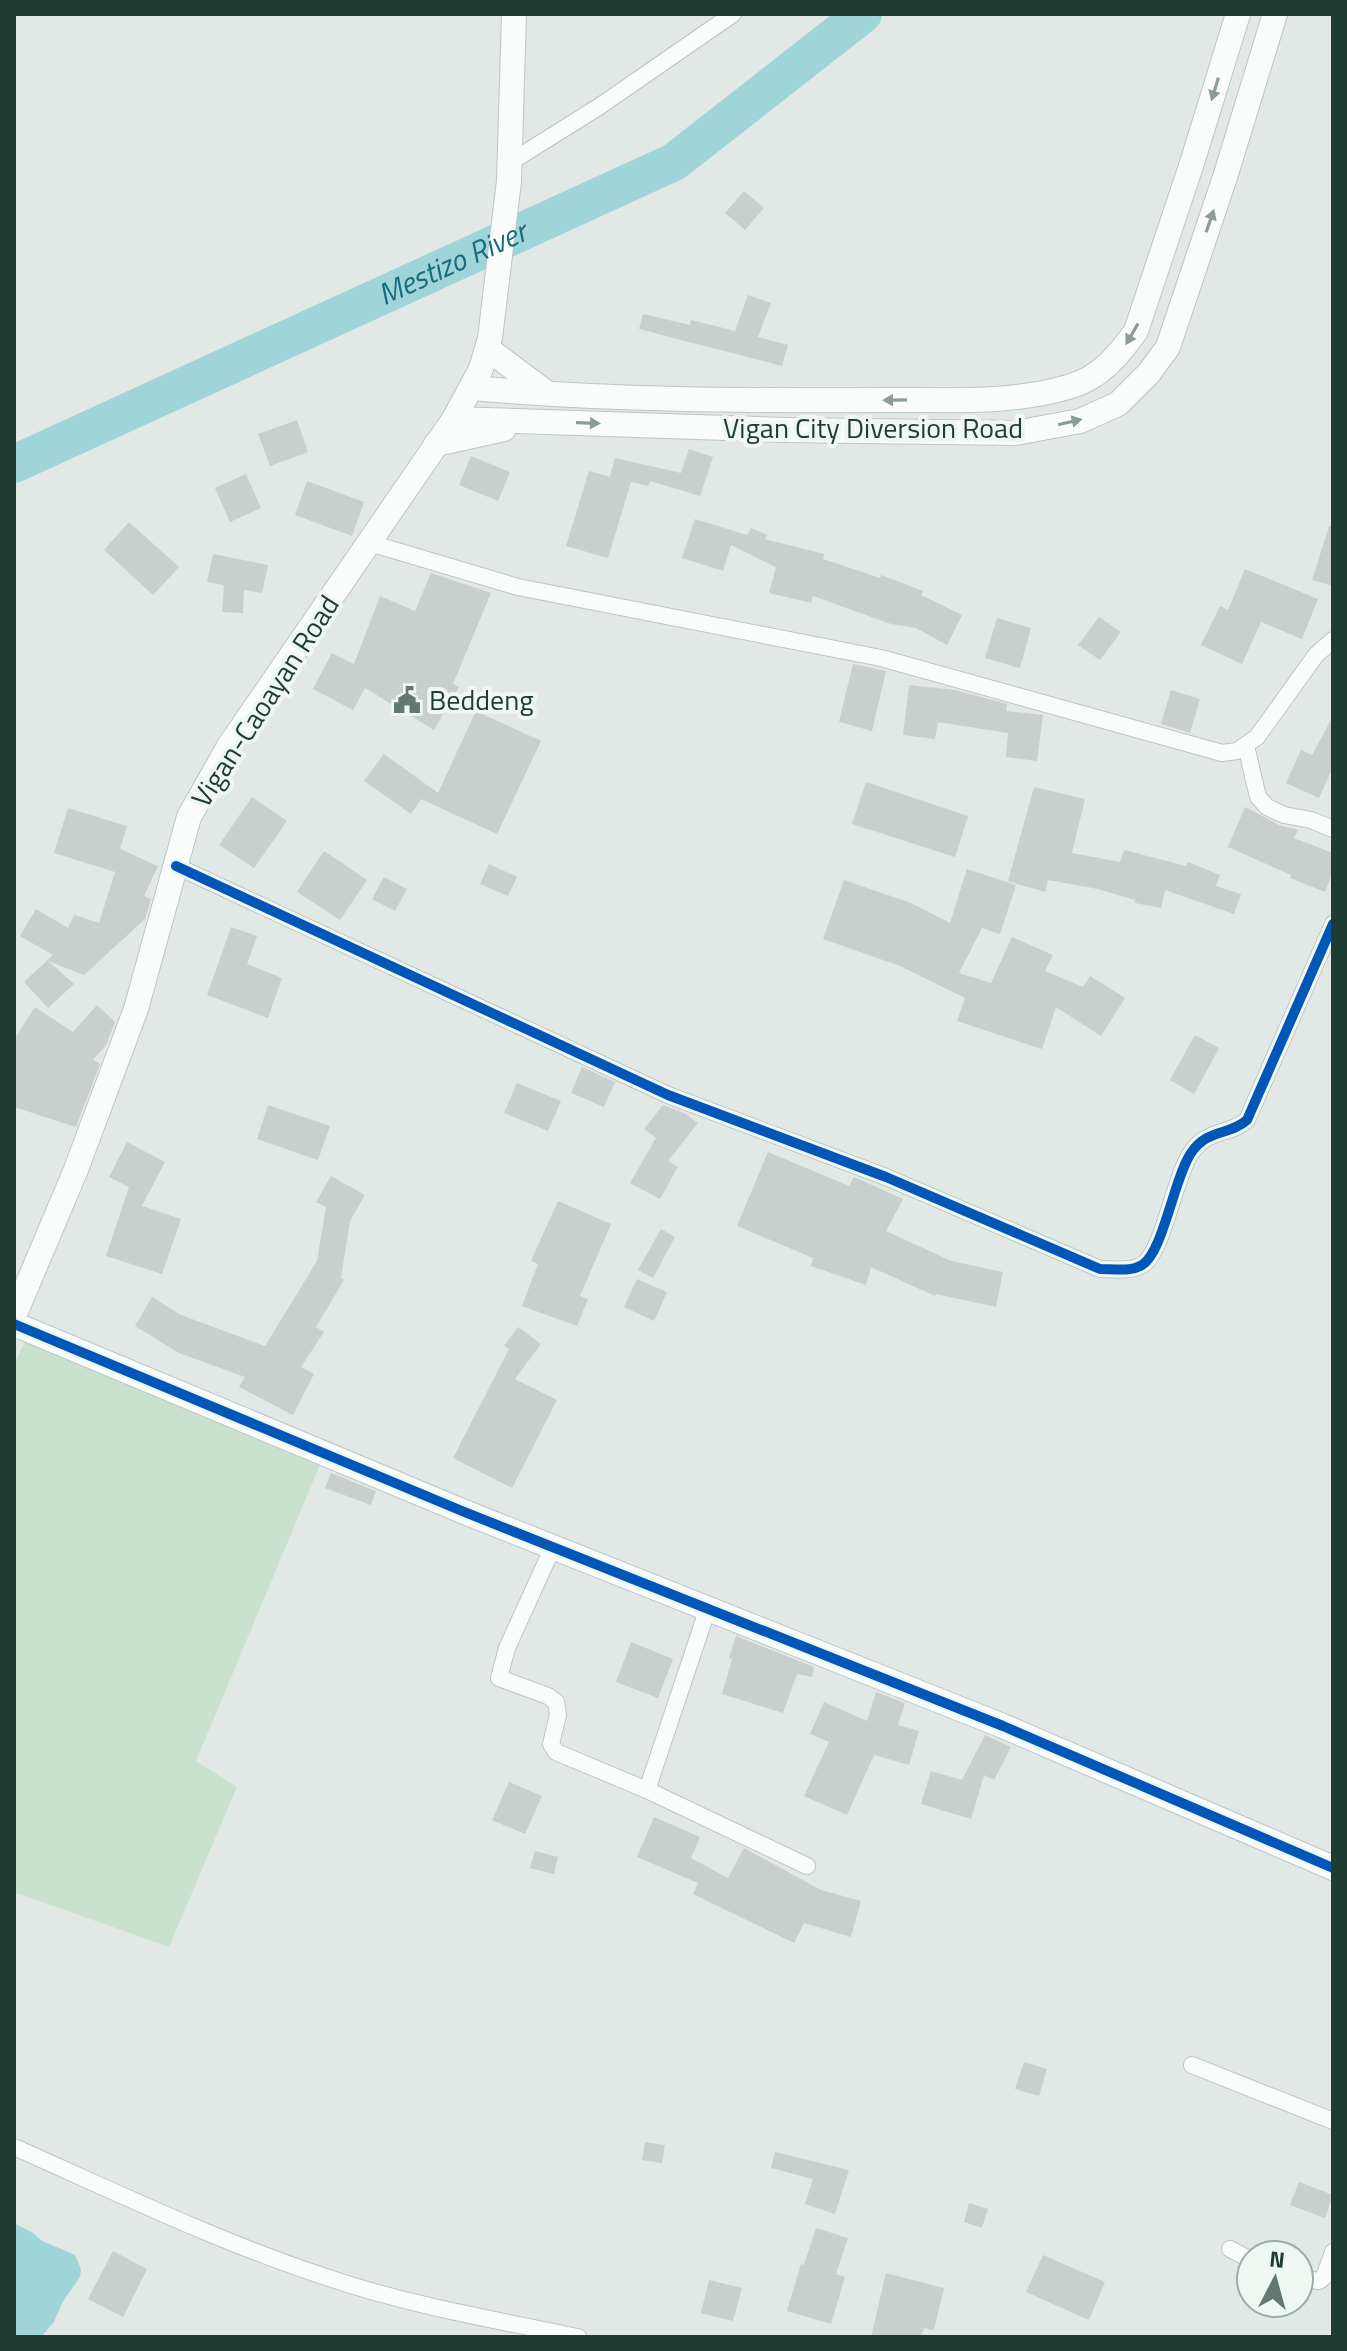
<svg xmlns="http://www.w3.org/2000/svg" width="1347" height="2351" viewBox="0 0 1347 2351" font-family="'Titillium Web',sans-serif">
  <rect width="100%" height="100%" fill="#e1e8e5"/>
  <!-- green -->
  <path fill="#c9e2d0" d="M 25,1342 L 322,1460 L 196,1761 L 237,1787 L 169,1947 L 14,1892 L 14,1364 Z"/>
  <!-- water -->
  <path fill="#9fd4d9" d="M 14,2223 L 33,2233 L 42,2241 L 75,2255 L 81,2269 L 80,2277 L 62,2303 L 54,2322 L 41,2337 L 14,2337 Z"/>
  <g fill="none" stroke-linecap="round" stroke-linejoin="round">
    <!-- river -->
    <path stroke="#9fd4d9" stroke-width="38" id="s1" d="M 14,464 L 674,162 L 863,14"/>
  </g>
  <!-- building -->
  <g fill="#c9cfcc">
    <path d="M 744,191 L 764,208 L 745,230 L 725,213 Z"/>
    <path d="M 748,295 L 771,303 L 758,337 L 788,345 L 782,366 L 639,329 L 643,314 L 690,325 L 691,320 L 735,331 Z"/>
    <path d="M 297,420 L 308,452 L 270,466 L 258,434 Z"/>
    <path d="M 689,449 L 713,457 L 700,496 L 650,481 L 648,486 L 631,482 L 608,558 L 566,546 L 589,471 L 610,477 L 615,458 L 681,473 Z"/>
    <path d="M 471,456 L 510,472 L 498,501 L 459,485 Z"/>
    <path d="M 246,474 L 261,508 L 230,522 L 215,488 Z"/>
    <path d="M 307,481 L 364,502 L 352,536 L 295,515 Z"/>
    <path d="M 695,519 L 747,535 L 751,528 L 767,535 L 765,539 L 824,554 L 823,559 L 880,578 L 881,575 L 923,591 L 921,595 L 962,615 L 947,645 L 916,628 L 891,624 L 813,596 L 811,603 L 769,593 L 776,567 L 731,545 L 723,571 L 682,558 Z"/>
    <path d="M 129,522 L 179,567 L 153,595 L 104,550 Z"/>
    <path d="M 1329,526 L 1333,527 L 1333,586 L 1312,580 Z"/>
    <path d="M 213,554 L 268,565 L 262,593 L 244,590 L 243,613 L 222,612 L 224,585 L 207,582 Z"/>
    <path d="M 1245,569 L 1318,599 L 1302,639 L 1261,622 L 1242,664 L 1201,645 L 1220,606 L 1228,610 Z"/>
    <path d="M 431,573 L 491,593 L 453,684 L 459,687 L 434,730 L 365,688 L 353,710 L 313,689 L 332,653 L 354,664 L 380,596 L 415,611 Z"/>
    <path d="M 1099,617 L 1121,632 L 1100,660 L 1078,645 Z"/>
    <path d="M 997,618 L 1031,628 L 1020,668 L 985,658 Z"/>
    <path d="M 853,664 L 886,671 L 872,731 L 839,722 Z"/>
    <path d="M 909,685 L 955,690 L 1007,704 L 1006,711 L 1043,715 L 1037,761 L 1006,757 L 1008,733 L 938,722 L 935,739 L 903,735 Z"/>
    <path d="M 1171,690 L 1200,699 L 1190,733 L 1161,724 Z"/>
    <path d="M 476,711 L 541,741 L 497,834 L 421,799 L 411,814 L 364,781 L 384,754 L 438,793 Z"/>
    <path d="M 1333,716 L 1333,767 L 1319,798 L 1286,783 L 1301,750 L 1312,755 Z"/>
    <path d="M 866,782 L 968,816 L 955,857 L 852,824 Z"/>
    <path d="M 1034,787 L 1085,799 L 1072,853 L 1120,862 L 1124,850 L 1186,866 L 1188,862 L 1220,875 L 1216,886 L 1241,894 L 1234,914 L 1165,890 L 1161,908 L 1135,903 L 1135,900 L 1098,889 L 1048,880 L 1045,892 L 1008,881 Z"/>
    <path d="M 252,797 L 287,821 L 254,868 L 219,845 Z"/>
    <path d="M 1245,807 L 1279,825 L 1298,830 L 1294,838 L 1333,853 L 1333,872 L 1325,892 L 1290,878 L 1291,875 L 1228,847 Z"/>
    <path d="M 68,808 L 127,826 L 120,849 L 158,866 L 144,896 L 151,899 L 145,919 L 84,975 L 48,961 L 74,984 L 48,1008 L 24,982 L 53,955 L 20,936 L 36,909 L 68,928 L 74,915 L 99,923 L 115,872 L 54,853 Z"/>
    <path d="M 324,851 L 367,880 L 340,920 L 297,892 Z"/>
    <path d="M 489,864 L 517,877 L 508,896 L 480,884 Z"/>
    <path d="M 967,869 L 1016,885 L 1000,934 L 982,928 L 959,973 L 991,983 L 1012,937 L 1053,955 L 1045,971 L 1083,987 L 1090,976 L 1125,998 L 1101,1036 L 1056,1007 L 1042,1049 L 957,1021 L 965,998 L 900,966 L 823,939 L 844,880 L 911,903 L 950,923 Z"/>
    <path d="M 384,877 L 407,889 L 395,911 L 372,899 Z"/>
    <path d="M 231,927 L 257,936 L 247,964 L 282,978 L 268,1018 L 207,995 Z"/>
    <path d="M 97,1005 L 115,1022 L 106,1045 L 93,1060 L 100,1064 L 76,1127 L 14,1107 L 14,1040 L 35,1007 L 73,1032 Z"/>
    <path d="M 1195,1035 L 1219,1048 L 1194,1094 L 1170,1080 Z"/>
    <path d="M 582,1067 L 615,1082 L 604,1107 L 571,1093 Z"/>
    <path d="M 517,1083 L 561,1101 L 548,1131 L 504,1113 Z"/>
    <path d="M 268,1105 L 330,1126 L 318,1160 L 257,1139 Z"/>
    <path d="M 663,1105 L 684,1113 L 698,1123 L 668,1161 L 678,1167 L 660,1199 L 630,1183 L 656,1138 L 644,1129 Z"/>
    <path d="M 127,1142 L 165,1162 L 142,1206 L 181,1219 L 162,1274 L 106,1256 L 129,1187 L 109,1177 Z"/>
    <path d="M 768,1152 L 849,1186 L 854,1177 L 903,1199 L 886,1231 L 951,1261 L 1003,1272 L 996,1307 L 936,1294 L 935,1296 L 871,1267 L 866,1285 L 811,1266 L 813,1258 L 737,1226 Z"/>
    <path d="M 331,1176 L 365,1195 L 350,1221 L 341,1278 L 344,1280 L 316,1327 L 324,1332 L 301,1367 L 314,1374 L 293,1415 L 239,1387 L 245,1377 L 179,1353 L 135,1326 L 152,1297 L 181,1315 L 265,1346 L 317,1261 L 326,1207 L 316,1202 Z"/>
    <path d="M 558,1201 L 611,1224 L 580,1296 L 588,1299 L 577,1326 L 522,1306 L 538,1264 L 531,1261 Z"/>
    <path d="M 661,1229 L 675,1237 L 653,1278 L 638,1270 Z"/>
    <path d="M 637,1279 L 667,1292 L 654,1321 L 624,1307 Z"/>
    <path d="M 518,1327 L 541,1344 L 515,1379 L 557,1400 L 512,1488 L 453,1458 L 509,1349 L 504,1346 Z"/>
    <path d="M 331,1473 L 376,1491 L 371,1505 L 325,1488 Z"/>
    <path d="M 736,1636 L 814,1667 L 812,1677 L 797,1674 L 783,1713 L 722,1694 L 732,1659 L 729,1658 Z"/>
    <path d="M 631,1642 L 673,1659 L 658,1698 L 616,1682 Z"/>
    <path d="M 876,1692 L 905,1703 L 898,1725 L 919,1731 L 909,1765 L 874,1755 L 847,1815 L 804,1796 L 829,1742 L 810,1734 L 824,1702 L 867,1721 Z"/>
    <path d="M 985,1735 L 1011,1747 L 994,1780 L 984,1775 L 971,1819 L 921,1804 L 931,1771 L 962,1780 Z"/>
    <path d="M 509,1782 L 542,1796 L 525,1834 L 492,1820 Z"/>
    <path d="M 654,1817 L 700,1837 L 691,1858 L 728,1878 L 744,1848 L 821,1890 L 861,1901 L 851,1937 L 804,1923 L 794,1943 L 693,1894 L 698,1883 L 637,1857 Z"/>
    <path d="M 535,1851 L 558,1857 L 554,1874 L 530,1868 Z"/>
    <path d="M 1024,2062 L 1047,2069 L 1039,2096 L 1015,2089 Z"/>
    <path d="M 645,2142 L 665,2145 L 662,2163 L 642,2160 Z"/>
    <path d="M 775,2152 L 849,2170 L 835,2214 L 805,2204 L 813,2179 L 771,2168 Z"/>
    <path d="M 1299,2182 L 1333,2195 L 1325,2218 L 1290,2205 Z"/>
    <path d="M 969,2203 L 988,2209 L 982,2228 L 964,2222 Z"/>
    <path d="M 816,2228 L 848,2238 L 836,2274 L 845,2277 L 831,2324 L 787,2311 L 801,2264 L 804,2265 Z"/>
    <path d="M 113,2251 L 147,2269 L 123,2317 L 88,2299 Z"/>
    <path d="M 1043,2255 L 1105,2282 L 1089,2320 L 1026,2292 Z"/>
    <path d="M 886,2273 L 944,2288 L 934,2330 L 924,2328 L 921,2337 L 871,2337 Z"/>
    <path d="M 709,2280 L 742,2288 L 733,2321 L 701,2313 Z"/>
  </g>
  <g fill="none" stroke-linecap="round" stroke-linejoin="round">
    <!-- street casing -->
    <g stroke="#bec5c2" stroke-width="18">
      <g id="street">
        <path d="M 509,163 L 600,106 L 733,14"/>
        <path d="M 370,543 L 518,587 L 881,658 L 1222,753 L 1237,751 L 1257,737 L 1316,655 L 1333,640"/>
        <path d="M 1246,746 L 1258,797 L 1267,807 L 1284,815 L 1311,820 L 1333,829"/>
        <path d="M 176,866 L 668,1095 L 886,1177 L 1100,1269 C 1113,1269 1131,1272 1142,1265 C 1163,1253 1174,1178 1191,1153 C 1208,1128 1229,1136 1247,1120 L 1333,924"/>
        <path d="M 553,1547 L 507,1648 L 499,1678 L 548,1696 L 556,1702 L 558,1715 L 551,1744 L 556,1752 L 647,1790 L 807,1866"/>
        <path d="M 647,1790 L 708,1608"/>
        <path d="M 1192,2065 L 1333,2121"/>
        <path d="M 14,2147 C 118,2193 221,2243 329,2278 C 408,2305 496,2320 578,2337"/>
        <path d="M 1230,2249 L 1251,2260"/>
        <path d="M 1299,2278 L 1319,2281 L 1324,2277 L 1333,2252"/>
      </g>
    </g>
    <!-- secondary casing -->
    <g stroke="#bdc6c2" stroke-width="26">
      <g id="secondary">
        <path d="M 488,349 L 547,393"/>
        <path d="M 472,388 C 608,400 744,401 880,400 C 942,399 1007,405 1068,387 C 1099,379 1118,356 1136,331 L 1192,163 L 1238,14"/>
        <path d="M 454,419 L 785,430 L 1016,433 L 1080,421 L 1118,404 L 1149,373 L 1168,347 L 1226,174 L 1275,14"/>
        <path d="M 436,444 L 504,429"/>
        <path d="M 14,1316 L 75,1172 L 136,1009 L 189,817 L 229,746 L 454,419 L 481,369 L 490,338 L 509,181 L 514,14"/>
        <path d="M 14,1324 L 462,1511 L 1003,1726 L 1333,1868"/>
      </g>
    </g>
    <!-- street -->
    <use href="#street" stroke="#fafcfb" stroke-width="16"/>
    <!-- secondary -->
    <use href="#secondary" stroke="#fafcfb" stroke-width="24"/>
    <!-- cycleway casing -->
    <g stroke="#eff7f3" stroke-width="15">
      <g id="cycleway">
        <path d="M 176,866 L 668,1095 L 886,1177 L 1100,1269 C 1113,1269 1131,1272 1142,1265 C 1163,1253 1174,1178 1191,1153 C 1208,1128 1229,1136 1247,1120 L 1333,924"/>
        <path d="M 14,1324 L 462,1511 L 1003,1726 L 1333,1868"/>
      </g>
    </g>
    <!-- cycleway -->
    <use href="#cycleway" stroke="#0057b8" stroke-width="10"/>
  </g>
  <!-- one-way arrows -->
  <defs><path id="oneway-solid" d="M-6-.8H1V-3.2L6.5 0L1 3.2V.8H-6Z" transform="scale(2)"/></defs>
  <g fill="#8c9c97">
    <use href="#oneway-solid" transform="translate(1215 89) rotate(107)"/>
    <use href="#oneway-solid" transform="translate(1210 221) rotate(-71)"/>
    <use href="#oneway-solid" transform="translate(1132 334) rotate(120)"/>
    <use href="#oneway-solid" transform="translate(895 400) rotate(179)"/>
    <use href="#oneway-solid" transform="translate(1070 422) rotate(-13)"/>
    <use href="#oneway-solid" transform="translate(588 423) rotate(2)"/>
  </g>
  <!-- icons -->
  <defs>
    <g id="civic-bare" transform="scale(2.16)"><path d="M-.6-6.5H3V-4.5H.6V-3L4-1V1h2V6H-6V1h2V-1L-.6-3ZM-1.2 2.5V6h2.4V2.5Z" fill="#637871" stroke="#eff7f3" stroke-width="2.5" paint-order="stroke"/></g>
  </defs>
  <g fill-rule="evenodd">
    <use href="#civic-bare" x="407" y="700"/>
  </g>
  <g text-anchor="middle" stroke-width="8" stroke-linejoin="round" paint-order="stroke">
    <!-- street labels -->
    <g font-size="28" fill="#1f3c33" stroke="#eff7f3">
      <text x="873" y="438">Vigan City Diversion Road</text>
      <text transform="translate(265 701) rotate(-57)" y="10">Vigan-Caoayan Road</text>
    </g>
    <!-- poi labels -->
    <g font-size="28" fill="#1f3c33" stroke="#eff7f3" text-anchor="start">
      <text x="429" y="710">Beddeng</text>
    </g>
    <!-- water labels -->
    <g font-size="30" font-style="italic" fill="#166d7a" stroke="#eff7f3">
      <text dy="10" stroke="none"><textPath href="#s1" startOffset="482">Mestizo River</textPath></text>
    </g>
  </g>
  <!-- border -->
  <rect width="1347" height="2351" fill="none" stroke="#1f3c33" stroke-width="32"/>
  <!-- north arrow -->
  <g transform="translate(1275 2279) rotate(6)"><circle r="38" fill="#eff7f3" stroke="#9caca6" stroke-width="2"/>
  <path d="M0-6L14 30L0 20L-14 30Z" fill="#637871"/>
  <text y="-12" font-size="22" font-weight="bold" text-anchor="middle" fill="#1f3c33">N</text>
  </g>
</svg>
